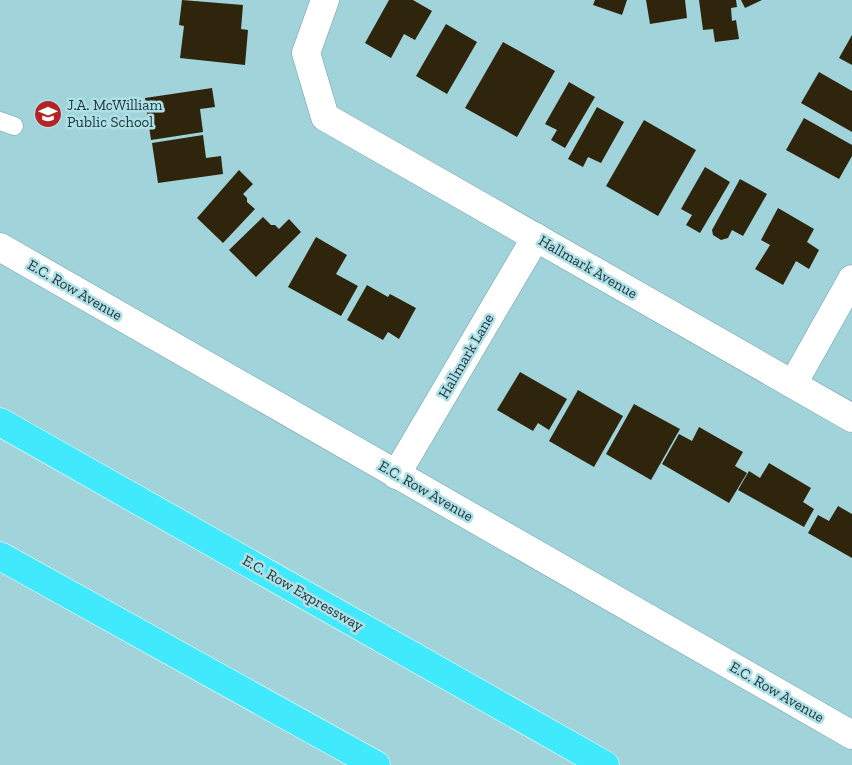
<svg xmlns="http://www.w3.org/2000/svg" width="852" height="765" viewBox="0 0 852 765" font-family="'Zilla Slab',serif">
  <rect width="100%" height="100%" fill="#a1d4da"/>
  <!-- building -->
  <g fill="#2f250d">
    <path d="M 182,0 L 243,5 L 241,29 L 248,30 L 245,65 L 180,58 L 184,26 L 179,25 Z"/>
    <path d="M 389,0 L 413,0 L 432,11 L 415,40 L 404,34 L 391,58 L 365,43 Z"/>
    <path d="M 595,0 L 627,0 L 622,15 L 593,5 Z"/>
    <path d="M 646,0 L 685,0 L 687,18 L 650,24 Z"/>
    <path d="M 699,0 L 736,0 L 737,7 L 731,8 L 732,21 L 736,20 L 739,39 L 715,42 L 713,29 L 703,30 Z"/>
    <path d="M 741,0 L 762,0 L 745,8 Z"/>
    <path d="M 446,24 L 477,42 L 447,94 L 416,76 Z"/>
    <path d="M 852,35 L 852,65 L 839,58 Z"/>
    <path d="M 503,42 L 555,71 L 517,137 L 465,108 Z"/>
    <path d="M 819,72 L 852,91 L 852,132 L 801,103 Z"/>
    <path d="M 569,82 L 595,97 L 565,148 L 551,140 L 557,130 L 545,124 Z"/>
    <path d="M 212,88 L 215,107 L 200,109 L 203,132 L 151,140 L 145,98 Z"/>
    <path d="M 597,107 L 624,122 L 601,163 L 588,157 L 583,167 L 568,159 Z"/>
    <path d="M 804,118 L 852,145 L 852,156 L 839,179 L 786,150 Z"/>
    <path d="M 644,120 L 696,150 L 658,216 L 606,186 Z"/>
    <path d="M 203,135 L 206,158 L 221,156 L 223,174 L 158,183 L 152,143 Z"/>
    <path d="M 705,167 L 730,182 L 700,233 L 686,225 L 692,215 L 681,209 Z"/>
    <path d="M 239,170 L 253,184 L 243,194 L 247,198 L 247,202 L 255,209 L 223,243 L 197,218 Z"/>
    <path d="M 740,179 L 767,194 L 743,236 L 732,230 L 728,238 L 721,240 L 713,235 L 712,230 Z"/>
    <path d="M 778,208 L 814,229 L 807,242 L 819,250 L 809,269 L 796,261 L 783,285 L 755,269 L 770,245 L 761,240 Z"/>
    <path d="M 263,217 L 271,225 L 275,225 L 279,229 L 289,219 L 301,232 L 256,277 L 229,250 Z"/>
    <path d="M 316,237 L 347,255 L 336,274 L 358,286 L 341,316 L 288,287 Z"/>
    <path d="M 367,285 L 388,297 L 390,294 L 416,308 L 399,339 L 388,332 L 383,340 L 347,320 Z"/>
    <path d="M 520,372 L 567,399 L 549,430 L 538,423 L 533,431 L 497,410 Z"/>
    <path d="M 578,390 L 623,416 L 594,467 L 549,441 Z"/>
    <path d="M 634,404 L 680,429 L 651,480 L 606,454 Z"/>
    <path d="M 699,427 L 743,452 L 735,466 L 747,473 L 729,503 L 662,464 L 679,434 L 692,441 Z"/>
    <path d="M 769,463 L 811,488 L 803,502 L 814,509 L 804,527 L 738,490 L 749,471 L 760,478 Z"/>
    <path d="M 838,506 L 852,514 L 852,558 L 808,533 L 818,515 L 829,521 Z"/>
  </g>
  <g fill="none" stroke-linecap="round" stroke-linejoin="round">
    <!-- service casing -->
    <g stroke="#6e9fa5" stroke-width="19">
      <path id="service" d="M 0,121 L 14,126"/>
    </g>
    <!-- minor casing -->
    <g stroke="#6e9fa5" stroke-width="29">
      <g id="minor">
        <path d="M 325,0 L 306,53 L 325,117 L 852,418"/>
        <path d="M 0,247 L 852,735"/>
        <path d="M 793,384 L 852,279"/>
        <path d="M 396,475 L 536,237"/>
      </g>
    </g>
    <!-- motorway casing -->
    <g stroke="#fff" stroke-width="29">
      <g id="motorway">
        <path d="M 0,422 L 605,765"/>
        <path d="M 0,556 L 376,765"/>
      </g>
    </g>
    <!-- service -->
    <use href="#service" stroke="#fff" stroke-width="18"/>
    <!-- minor -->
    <use href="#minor" stroke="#fff" stroke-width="28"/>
    <!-- motorway -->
    <use href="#motorway" stroke="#40e9fb" stroke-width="28"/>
  </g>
  <!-- icons -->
  <defs>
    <g id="school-disc" transform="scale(1.4375)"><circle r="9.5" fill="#b42427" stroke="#aee1e7"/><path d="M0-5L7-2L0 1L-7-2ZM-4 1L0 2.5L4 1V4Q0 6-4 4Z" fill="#fff"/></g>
  </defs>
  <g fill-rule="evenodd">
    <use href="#school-disc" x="48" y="114"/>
  </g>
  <g text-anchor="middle" stroke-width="5" stroke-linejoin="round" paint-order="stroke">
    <!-- poi labels -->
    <g font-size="15" fill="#23373a" stroke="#aee1e7" text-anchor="start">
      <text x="67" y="110">J.A. McWilliam<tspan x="67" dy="17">Public School</tspan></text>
    </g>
    <!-- street labels -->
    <g font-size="15" fill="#23373a" stroke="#aee1e7">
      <text transform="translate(588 267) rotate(30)" y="5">Hallmark Avenue</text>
      <text transform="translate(75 290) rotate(30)" y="5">E.C. Row Avenue</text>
      <text transform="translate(466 356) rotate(-60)" y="5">Hallmark Lane</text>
      <text transform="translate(426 491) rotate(30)" y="5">E.C. Row Avenue</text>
      <text transform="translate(303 593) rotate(30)" y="5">E.C. Row Expressway</text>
      <text transform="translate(777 692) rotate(30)" y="5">E.C. Row Avenue</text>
    </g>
  </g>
</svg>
